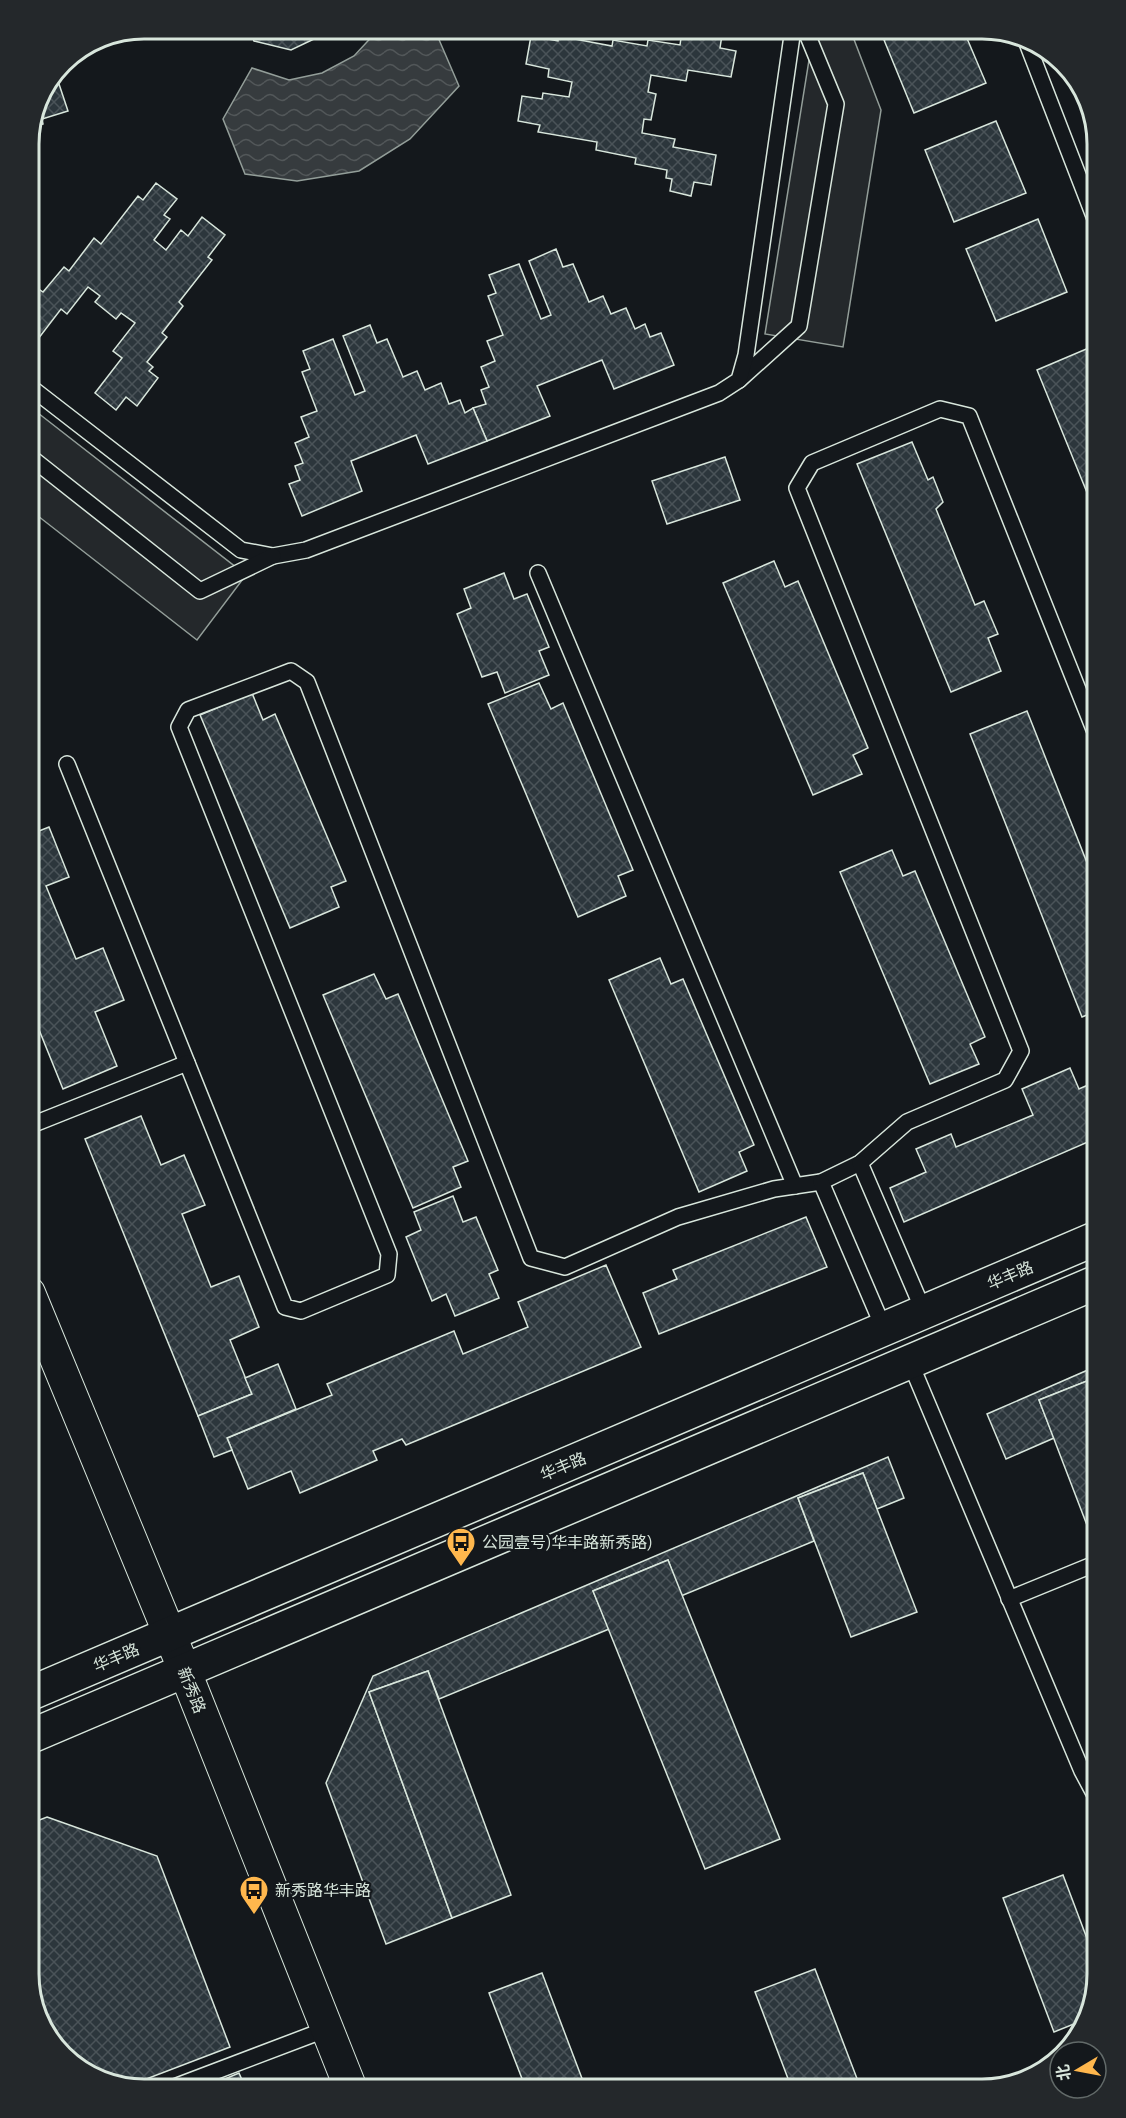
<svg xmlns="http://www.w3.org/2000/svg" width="1126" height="2118" viewBox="0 0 1126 2118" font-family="'IBM Plex Sans','Noto Sans SC',sans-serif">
  <defs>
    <pattern id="water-waves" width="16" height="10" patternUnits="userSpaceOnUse" patternTransform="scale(1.5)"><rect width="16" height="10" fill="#363b3e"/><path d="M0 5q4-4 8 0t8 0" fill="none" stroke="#525759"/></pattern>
    <pattern id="building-cross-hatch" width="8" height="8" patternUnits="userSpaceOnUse" patternTransform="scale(1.5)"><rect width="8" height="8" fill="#2c363c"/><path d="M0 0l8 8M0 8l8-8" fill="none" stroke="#4a5358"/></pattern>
  </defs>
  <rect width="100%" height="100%" fill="#14181c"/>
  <!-- parking -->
  <g fill="#24282b" stroke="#939e99" stroke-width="1.5">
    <path d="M 814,29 L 850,29 L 881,110 L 843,347 L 765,334 Z"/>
    <path d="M 29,406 L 246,575 L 197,640 L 29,509 Z"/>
  </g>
  <!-- water -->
  <path fill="url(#water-waves)" stroke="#939e99" stroke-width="1.5" d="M 379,29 L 424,29 L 437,35 L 459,86 L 410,139 L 359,171 L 297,181 L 245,174 L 223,119 L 252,68 L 289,80 L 322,73 L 354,56 Z"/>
  <!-- building -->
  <g fill="url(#building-cross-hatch)" stroke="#d8e6dc" stroke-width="1.5">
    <path d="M 249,29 L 335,29 L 291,50 L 254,41 Z"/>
    <path d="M 688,29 L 722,35 L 720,48 L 736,51 L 731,77 L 688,70 L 686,81 L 651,75 L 648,92 L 656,94 L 651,120 L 644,119 L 642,133 L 675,139 L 673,147 L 716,155 L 711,185 L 694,182 L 691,196 L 670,191 L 672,179 L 666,178 L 667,170 L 635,164 L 636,158 L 596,150 L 597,142 L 538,132 L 540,125 L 518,121 L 522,96 L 542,99 L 543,93 L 569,97 L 572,82 L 548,77 L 549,69 L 526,64 L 531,36 L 558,41 L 559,36 L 612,46 L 613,40 L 647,46 L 648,40 L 680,45 L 681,38 L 687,39 Z"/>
    <path d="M 912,29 L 963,29 L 986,83 L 914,113 L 884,40 Z"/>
    <path d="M 59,84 L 68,111 L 42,119 L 43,124 L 33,127 L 52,86 Z"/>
    <path d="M 996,121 L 1026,193 L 954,222 L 925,150 Z"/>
    <path d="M 156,183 L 177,199 L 164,215 L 170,219 L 154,240 L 166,250 L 181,230 L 188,236 L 202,217 L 225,235 L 208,257 L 212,260 L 179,302 L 183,306 L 162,333 L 167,337 L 147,362 L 153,367 L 149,371 L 158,378 L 137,406 L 126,397 L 116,410 L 95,393 L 122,358 L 113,351 L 135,323 L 121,313 L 116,319 L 95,302 L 100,296 L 88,287 L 67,314 L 61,309 L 35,343 L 29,338 L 29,289 L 33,292 L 37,288 L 43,292 L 64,267 L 69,271 L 94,238 L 101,244 L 138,196 L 143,200 Z"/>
    <path d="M 1038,219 L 1067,292 L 996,321 L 966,249 Z"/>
    <path d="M 556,249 L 563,267 L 573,264 L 589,302 L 603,296 L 611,314 L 626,308 L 635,329 L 645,324 L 650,337 L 661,333 L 674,365 L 614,389 L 602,360 L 537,386 L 550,416 L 487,441 L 473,408 L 486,404 L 481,390 L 489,387 L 481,367 L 495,361 L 487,341 L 503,335 L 488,296 L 496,293 L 489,275 L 519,264 L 541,319 L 551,315 L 529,261 Z"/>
    <path d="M 370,325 L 377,343 L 387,339 L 403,377 L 417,371 L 425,390 L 441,383 L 449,404 L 460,400 L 465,413 L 473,408 L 487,441 L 428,464 L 416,435 L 351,461 L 362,491 L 302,516 L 289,484 L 300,480 L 295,466 L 303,463 L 295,443 L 309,437 L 301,417 L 317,411 L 302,372 L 310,369 L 303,351 L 333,339 L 355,395 L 365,391 L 343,336 Z"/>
    <path d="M 1091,347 L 1097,362 L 1097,517 L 1037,370 Z"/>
    <path d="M 912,442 L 928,480 L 933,477 L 943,502 L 936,509 L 975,605 L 984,601 L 998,634 L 988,638 L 1001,671 L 951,692 L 857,464 Z"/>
    <path d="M 725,457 L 740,500 L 667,524 L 652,481 Z"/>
    <path d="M 774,561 L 785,587 L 798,581 L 868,748 L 853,755 L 862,774 L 813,795 L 723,583 Z"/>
    <path d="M 504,573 L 514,599 L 527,594 L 549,647 L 539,651 L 549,675 L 505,693 L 497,672 L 482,677 L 457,614 L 471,608 L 464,589 Z"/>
    <path d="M 539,683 L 551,709 L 563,703 L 633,870 L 618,876 L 626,896 L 578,917 L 488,704 Z"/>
    <path d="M 252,693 L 263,720 L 275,714 L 346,881 L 331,887 L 339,907 L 290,928 L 200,715 Z"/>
    <path d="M 1027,711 L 1097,888 L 1097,1011 L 1082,1017 L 970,734 Z"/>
    <path d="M 49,827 L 69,877 L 46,886 L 76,959 L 103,948 L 124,1000 L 95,1012 L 117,1066 L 63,1089 L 29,1005 L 29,835 Z"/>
    <path d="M 892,850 L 903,876 L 915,871 L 985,1037 L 970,1044 L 979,1064 L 930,1084 L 840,872 Z"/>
    <path d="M 660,958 L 671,984 L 683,979 L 754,1145 L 739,1152 L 747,1171 L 699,1192 L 609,980 Z"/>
    <path d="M 374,974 L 386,999 L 398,994 L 468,1161 L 453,1167 L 461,1187 L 413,1208 L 323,995 Z"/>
    <path d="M 1070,1068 L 1079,1089 L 1097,1081 L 1097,1138 L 904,1222 L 890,1188 L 926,1172 L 916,1149 L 951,1134 L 956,1147 L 1033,1115 L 1022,1089 Z"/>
    <path d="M 141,1116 L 161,1165 L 184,1155 L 205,1205 L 182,1214 L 211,1287 L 239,1276 L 259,1327 L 230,1340 L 252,1394 L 198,1416 L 85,1139 Z"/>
    <path d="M 453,1196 L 463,1222 L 476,1217 L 498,1270 L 489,1274 L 499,1298 L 455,1316 L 446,1294 L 432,1301 L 406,1237 L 421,1230 L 414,1212 Z"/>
    <path d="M 806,1217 L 827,1267 L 659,1334 L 643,1293 L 677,1279 L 673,1270 Z"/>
    <path d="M 606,1265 L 641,1347 L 406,1445 L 402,1439 L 373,1451 L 377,1460 L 300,1493 L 291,1471 L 248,1489 L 227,1438 L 332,1395 L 327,1384 L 454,1331 L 463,1354 L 528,1327 L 518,1302 Z"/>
    <path d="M 278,1364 L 296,1409 L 227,1438 L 232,1450 L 214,1457 L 198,1416 L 252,1394 L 245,1378 Z"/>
    <path d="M 1097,1366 L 1097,1377 L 1039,1400 L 1054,1438 L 1006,1459 L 987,1414 Z"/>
    <path d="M 1097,1377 L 1097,1530 L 1090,1533 L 1039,1400 Z"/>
    <path d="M 888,1457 L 904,1498 L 877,1509 L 863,1473 L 798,1498 L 814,1541 L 681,1596 L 668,1560 L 593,1591 L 609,1629 L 439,1699 L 428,1671 L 369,1692 L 452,1918 L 386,1944 L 326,1783 L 373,1676 Z"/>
    <path d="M 863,1473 L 917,1612 L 851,1637 L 798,1498 Z"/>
    <path d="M 668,1560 L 780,1839 L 705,1869 L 593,1591 Z"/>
    <path d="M 428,1671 L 511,1895 L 452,1918 L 369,1692 Z"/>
    <path d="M 47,1817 L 157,1856 L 230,2047 L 128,2086 L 79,2070 L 37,2019 L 28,1974 L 29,1824 Z"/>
    <path d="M 1063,1875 L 1097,1965 L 1097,1975 L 1084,2020 L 1054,2032 L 1003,1898 Z"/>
    <path d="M 815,1969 L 861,2089 L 792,2089 L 755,1992 Z"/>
    <path d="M 542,1973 L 586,2089 L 526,2089 L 489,1993 Z"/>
    <path d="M 239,2073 L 246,2089 L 201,2089 Z"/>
  </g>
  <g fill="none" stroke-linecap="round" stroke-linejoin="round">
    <!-- lane casing -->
    <g stroke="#d8e6dc" stroke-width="18">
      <g id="lane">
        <path d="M 1027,43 L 1097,224"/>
        <path d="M 739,380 L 799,326 L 836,104 L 805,29"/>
        <path d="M 29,386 L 241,550 L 273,556 L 306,550 L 719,393 L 739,380 L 746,355 L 793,29"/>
        <path d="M 29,456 L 200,591 L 273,556"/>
        <path d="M 538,573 L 795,1186"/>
        <path d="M 67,764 L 285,1307 L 301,1311 L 387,1275 L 389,1254 L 179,727 L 188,710 L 291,671 L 307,682 L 531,1258 L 565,1267 L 678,1217 L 774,1189 L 821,1182 L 860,1163 L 907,1122 L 1005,1080 L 1021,1051 L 797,488 L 812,463 L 940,409 L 969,416 L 1097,737"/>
        <path d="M 29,1126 L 187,1063"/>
        <path d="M 860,1163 L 924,1312"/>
        <path d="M 821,1182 L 884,1329"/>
        <path d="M 910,1362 L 1082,1771 L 1097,1799"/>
        <path d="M 1009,1599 L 1097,1563"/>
        <path d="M 169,2089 L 327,2029"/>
      </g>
    </g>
    <!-- street casing -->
    <g stroke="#d8e6dc" stroke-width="34">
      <path id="street" d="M 29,1293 L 184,1669 L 351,2089"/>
    </g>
    <!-- secondary casing -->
    <g stroke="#d8e6dc" stroke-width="36">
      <g id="secondary">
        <path d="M 29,1694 L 1097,1238"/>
        <path d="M 29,1737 L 1097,1282"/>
      </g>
    </g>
    <!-- lane -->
    <use href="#lane" stroke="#14181c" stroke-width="15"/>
    <!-- street -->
    <use href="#street" stroke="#14181c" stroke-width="32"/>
    <!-- secondary -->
    <use href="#secondary" stroke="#14181c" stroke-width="33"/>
  </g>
  <!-- icons -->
  <defs>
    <g id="bus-pin" transform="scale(1.5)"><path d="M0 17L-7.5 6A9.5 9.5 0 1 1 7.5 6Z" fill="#ffb74d" stroke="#14181c"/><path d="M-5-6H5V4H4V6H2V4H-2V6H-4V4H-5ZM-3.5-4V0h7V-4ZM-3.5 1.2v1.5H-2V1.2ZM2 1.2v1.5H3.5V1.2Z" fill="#111"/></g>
  </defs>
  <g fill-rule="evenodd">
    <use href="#bus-pin" x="461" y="1542"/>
    <use href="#bus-pin" x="254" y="1890"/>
  </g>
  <g text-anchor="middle" stroke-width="4.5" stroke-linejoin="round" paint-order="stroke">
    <!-- street labels -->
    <g font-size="16" fill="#d8e6dc" stroke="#14181c">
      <text transform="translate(1010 1275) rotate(-23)" y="6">华丰路</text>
      <text transform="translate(563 1466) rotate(-23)" y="6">华丰路</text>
      <text transform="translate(116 1657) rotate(-23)" y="6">华丰路</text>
      <text transform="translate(192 1690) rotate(68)" y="6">新秀路</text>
    </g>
    <!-- poi labels -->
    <g font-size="16" fill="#d8e6dc" stroke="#14181c" text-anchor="start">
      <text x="482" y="1548">公园壹号)华丰路新秀路)</text>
      <text x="275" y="1896">新秀路华丰路</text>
    </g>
  </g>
  <!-- crop -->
  <path d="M0 0H1126V2118H0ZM144 39H982A105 105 0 0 1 1087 144V1974A105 105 0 0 1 982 2079H144A105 105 0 0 1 39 1974V144A105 105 0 0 1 144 39Z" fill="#24282b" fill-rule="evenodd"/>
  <path fill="none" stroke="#d8e6dc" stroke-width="3" d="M144 39H982A105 105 0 0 1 1087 144V1974A105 105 0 0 1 982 2079H144A105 105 0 0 1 39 1974V144A105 105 0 0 1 144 39Z"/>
  <!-- north arrow -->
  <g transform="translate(1078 2070) rotate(260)"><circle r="28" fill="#14181c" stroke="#626a69" stroke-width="1.5"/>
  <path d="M0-4.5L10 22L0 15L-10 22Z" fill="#ffb74d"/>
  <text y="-9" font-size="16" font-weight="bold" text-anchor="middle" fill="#d8e6dc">北</text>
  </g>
</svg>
